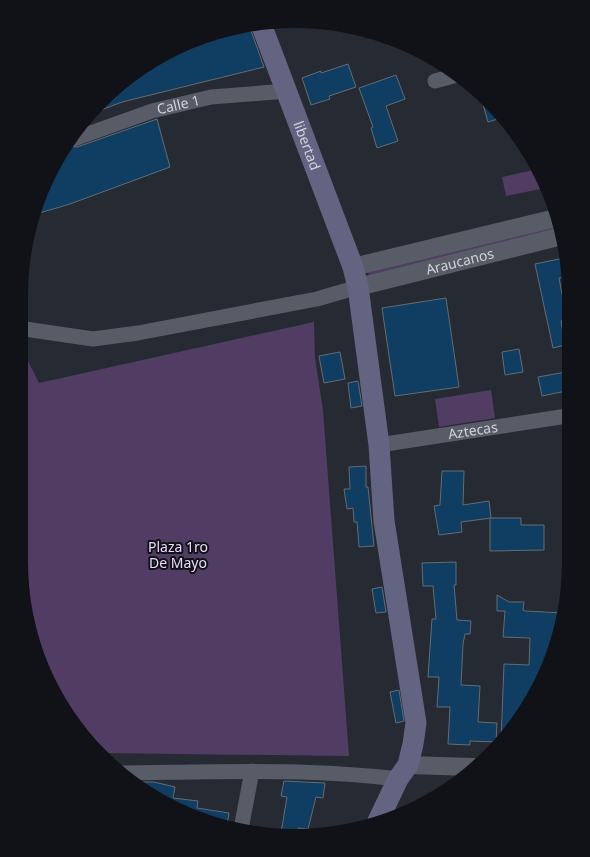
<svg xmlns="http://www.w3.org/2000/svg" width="590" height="857" viewBox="0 0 590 857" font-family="'Noto Sans',sans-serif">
  <rect width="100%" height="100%" fill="#262a33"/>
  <!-- green -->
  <g fill="#513c64">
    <path d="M 538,169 L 546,188 L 506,196 L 502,177 Z"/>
    <path d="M 558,223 L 560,230 L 369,275 L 368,272 Z"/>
    <path d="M 314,322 L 315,358 L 323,410 L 349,756 L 101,753 L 67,714 L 30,633 L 21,562 L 24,353 L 39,383 Z"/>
    <path d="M 491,390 L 495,418 L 439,427 L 435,399 Z"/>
  </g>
  <!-- building -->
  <g fill="#0f3e62" stroke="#626c75">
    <path d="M 249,25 L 264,67 L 122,102 L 93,113 L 101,101 L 143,67 L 190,42 Z"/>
    <path d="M 348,64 L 356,87 L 329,96 L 330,99 L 311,105 L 302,78 L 321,71 L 321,73 Z"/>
    <path d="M 396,75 L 405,99 L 386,106 L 398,141 L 377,148 L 371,128 L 373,127 L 359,88 Z"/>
    <path d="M 480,94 L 489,101 L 501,118 L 488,122 Z"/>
    <path d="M 157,119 L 170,167 L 70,204 L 36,214 L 49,174 L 69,146 L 77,147 Z"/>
    <path d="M 564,258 L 564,278 L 559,278 L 565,310 L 565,321 L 561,321 L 565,345 L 553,348 L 535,264 Z"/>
    <path d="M 446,298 L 459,387 L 395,396 L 382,308 Z"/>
    <path d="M 519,349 L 523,372 L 505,375 L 502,352 Z"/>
    <path d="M 340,352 L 345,379 L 324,383 L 319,356 Z"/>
    <path d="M 566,372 L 566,391 L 542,396 L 538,377 Z"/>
    <path d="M 358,381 L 362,406 L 351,408 L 348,383 Z"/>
    <path d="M 366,466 L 366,487 L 368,487 L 374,546 L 359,547 L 357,522 L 354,522 L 353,508 L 347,509 L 344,489 L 350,489 L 349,467 Z"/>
    <path d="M 442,471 L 464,471 L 463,505 L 489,501 L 491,518 L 461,522 L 462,532 L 439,535 L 434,506 L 440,505 Z"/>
    <path d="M 490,518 L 521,518 L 521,525 L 544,525 L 544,550 L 490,551 Z"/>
    <path d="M 456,562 L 456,585 L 454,585 L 457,620 L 471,621 L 470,634 L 465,634 L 463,644 L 461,685 L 480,686 L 478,722 L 497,723 L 496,742 L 470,741 L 470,745 L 448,744 L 450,707 L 437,707 L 439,677 L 428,677 L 432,619 L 436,619 L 433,586 L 423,586 L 422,563 Z"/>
    <path d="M 382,587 L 386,612 L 376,613 L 372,589 Z"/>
    <path d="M 497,595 L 509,602 L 524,602 L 523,610 L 525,611 L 564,613 L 548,667 L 523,714 L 501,741 L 504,664 L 529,665 L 530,638 L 503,637 L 505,611 L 497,611 Z"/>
    <path d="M 399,690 L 404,721 L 396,723 L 390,692 Z"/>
    <path d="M 284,781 L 325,783 L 323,798 L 316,797 L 308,829 L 298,828 L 297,832 L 281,833 L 287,797 L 281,796 Z"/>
    <path d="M 136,782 L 154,782 L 175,787 L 173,798 L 198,801 L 197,808 L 229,813 L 227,825 L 190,815 Z"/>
  </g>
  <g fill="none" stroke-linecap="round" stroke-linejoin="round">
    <!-- minor -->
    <g stroke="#575c67" stroke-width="15">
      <path d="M 435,81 L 457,75"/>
      <path id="s1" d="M 74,139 L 152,111 L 211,97 L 287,91"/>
      <path d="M 25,329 L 93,339 L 138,333 L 317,299 L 358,287"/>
      <path id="s2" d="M 379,445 L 567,416"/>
      <path d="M 123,773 C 214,772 307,768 398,779"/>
      <path d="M 241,829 L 252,771"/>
    </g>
    <!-- tertiary -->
    <g stroke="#575c67" stroke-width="18">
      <path d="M 353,267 L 556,218"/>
      <path id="s3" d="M 358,287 L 562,236"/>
      <path d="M 408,765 L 473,767"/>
    </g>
    <!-- secondary -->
    <path stroke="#636481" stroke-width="21" id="s4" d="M 261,24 L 353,267 L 358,287 L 379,445 L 384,521 L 416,723 L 413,744 L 408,765 L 398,779 L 378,821"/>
  </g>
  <g text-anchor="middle" stroke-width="4" stroke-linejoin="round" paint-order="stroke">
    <!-- street labels -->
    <g font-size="14" fill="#d0d3d9" stroke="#111217">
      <text dy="5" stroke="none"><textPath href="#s1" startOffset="110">Calle 1</textPath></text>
      <text dy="5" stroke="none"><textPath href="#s4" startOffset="130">libertad</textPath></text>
      <text dy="5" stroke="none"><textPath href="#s3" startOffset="105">Araucanos</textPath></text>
      <text dy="5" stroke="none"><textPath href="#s2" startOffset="95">Aztecas</textPath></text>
    </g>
    <!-- park labels -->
    <g font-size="14" fill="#ebd9fd" stroke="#111217">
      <text x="178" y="552">Plaza 1ro<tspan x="178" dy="16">De Mayo</tspan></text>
    </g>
  </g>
  <!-- crop -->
  <path d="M0 0H590V857H0ZM295 28H295A267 267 0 0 1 562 295V562A267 267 0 0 1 295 829H295A267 267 0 0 1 28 562V295A267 267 0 0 1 295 28Z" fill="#111217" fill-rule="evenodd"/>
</svg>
